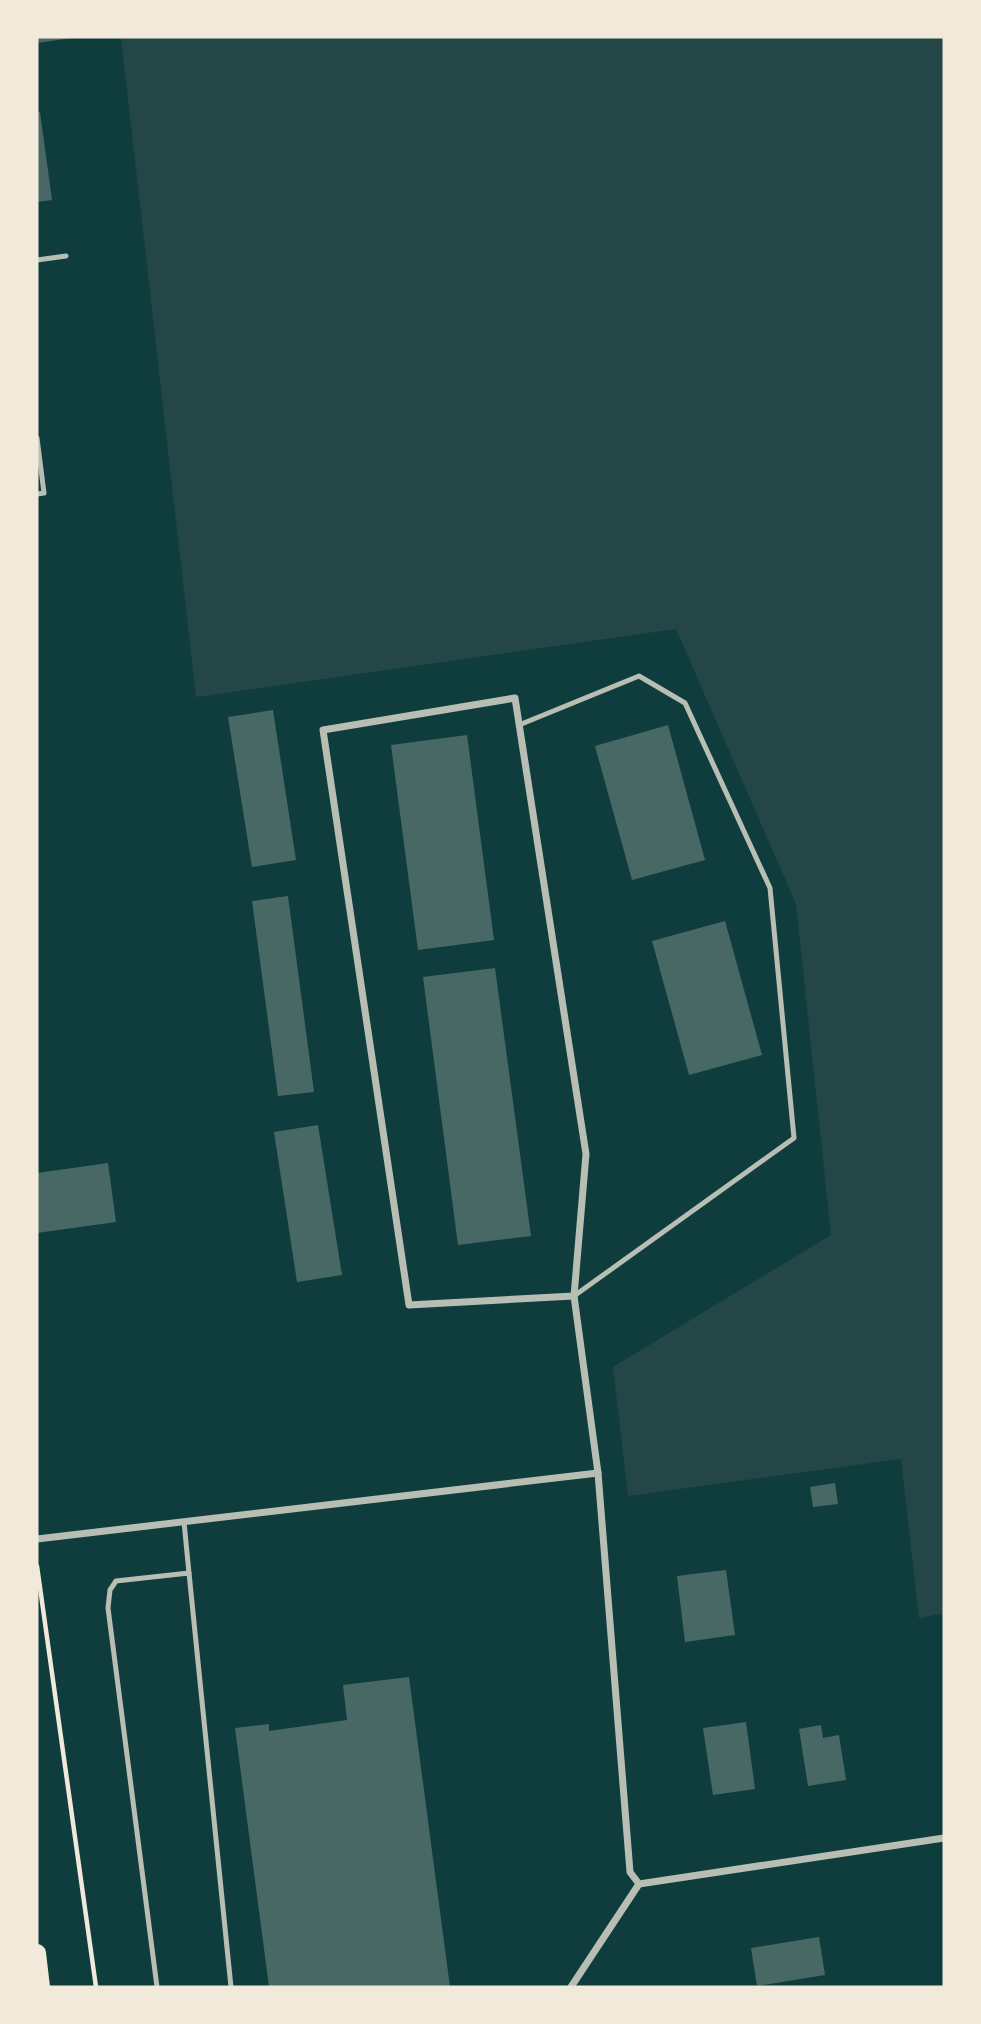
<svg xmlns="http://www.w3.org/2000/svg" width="981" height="2024" viewBox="0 0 981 2024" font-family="Lora,serif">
  <rect width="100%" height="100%" fill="#0f3d3e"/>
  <!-- green -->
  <path fill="#244646" d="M 121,37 L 944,37 L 944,1613 L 919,1618 L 901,1459 L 628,1496 L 613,1367 L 831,1235 L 796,904 L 676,629 L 196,697 Z"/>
  <!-- building -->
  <g fill="#486865">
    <path d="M 37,37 L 72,37 L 72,38 L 37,43 Z"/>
    <path d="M 40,112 L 52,200 L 37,202 L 37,113 Z"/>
    <path d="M 273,710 L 296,860 L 252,867 L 228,717 Z"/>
    <path d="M 668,725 L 705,860 L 632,880 L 595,746 Z"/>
    <path d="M 467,735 L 494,940 L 418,950 L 391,745 Z"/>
    <path d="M 288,896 L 314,1092 L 278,1096 L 252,901 Z"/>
    <path d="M 725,921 L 762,1055 L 689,1075 L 652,941 Z"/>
    <path d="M 495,968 L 531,1236 L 458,1245 L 423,977 Z"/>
    <path d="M 318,1125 L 342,1275 L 297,1282 L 274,1132 Z"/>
    <path d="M 108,1163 L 116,1222 L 37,1233 L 37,1173 Z"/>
    <path d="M 835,1483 L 838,1504 L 813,1507 L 810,1487 Z"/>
    <path d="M 726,1570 L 735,1635 L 685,1642 L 677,1576 Z"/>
    <path d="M 409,1677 L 450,1987 L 269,1987 L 235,1728 L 269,1724 L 269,1731 L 347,1720 L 343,1685 Z"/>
    <path d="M 746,1722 L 755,1789 L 713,1795 L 703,1728 Z"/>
    <path d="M 821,1725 L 823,1738 L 839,1735 L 846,1780 L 808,1786 L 799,1729 Z"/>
    <path d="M 819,1937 L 825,1975 L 757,1986 L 751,1948 Z"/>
  </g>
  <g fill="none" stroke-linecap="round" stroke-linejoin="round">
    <!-- path -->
    <path stroke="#f1e9da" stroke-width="4.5" d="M 37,1566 L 96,1987"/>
    <!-- service -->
    <g stroke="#b8beb3" stroke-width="5">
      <path d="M 37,260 L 66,256"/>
      <path d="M 37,438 L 44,493 L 37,494"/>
      <path d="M 519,725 L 639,676 L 685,703 L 770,888 L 794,1138 L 574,1296"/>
      <path d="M 184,1522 L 189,1573"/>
      <path d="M 157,1987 L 108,1608 L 110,1590 L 116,1581 L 189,1573 L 231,1987"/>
    </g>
    <!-- minor -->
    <g stroke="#b8beb3" stroke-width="7">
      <path d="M 515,698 L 586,1154 L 574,1296 L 409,1305 L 323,730 Z"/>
      <path d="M 37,1539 L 598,1473"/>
      <path d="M 639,1884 L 944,1838"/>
      <path d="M 571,1987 L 639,1884 L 630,1872 L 598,1473 L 574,1296"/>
    </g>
    <!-- primary -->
    <path stroke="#f1e9da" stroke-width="18" d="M 37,1953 L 41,1987"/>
  </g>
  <!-- border -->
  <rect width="981" height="2024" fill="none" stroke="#f1e9da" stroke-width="77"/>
</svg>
